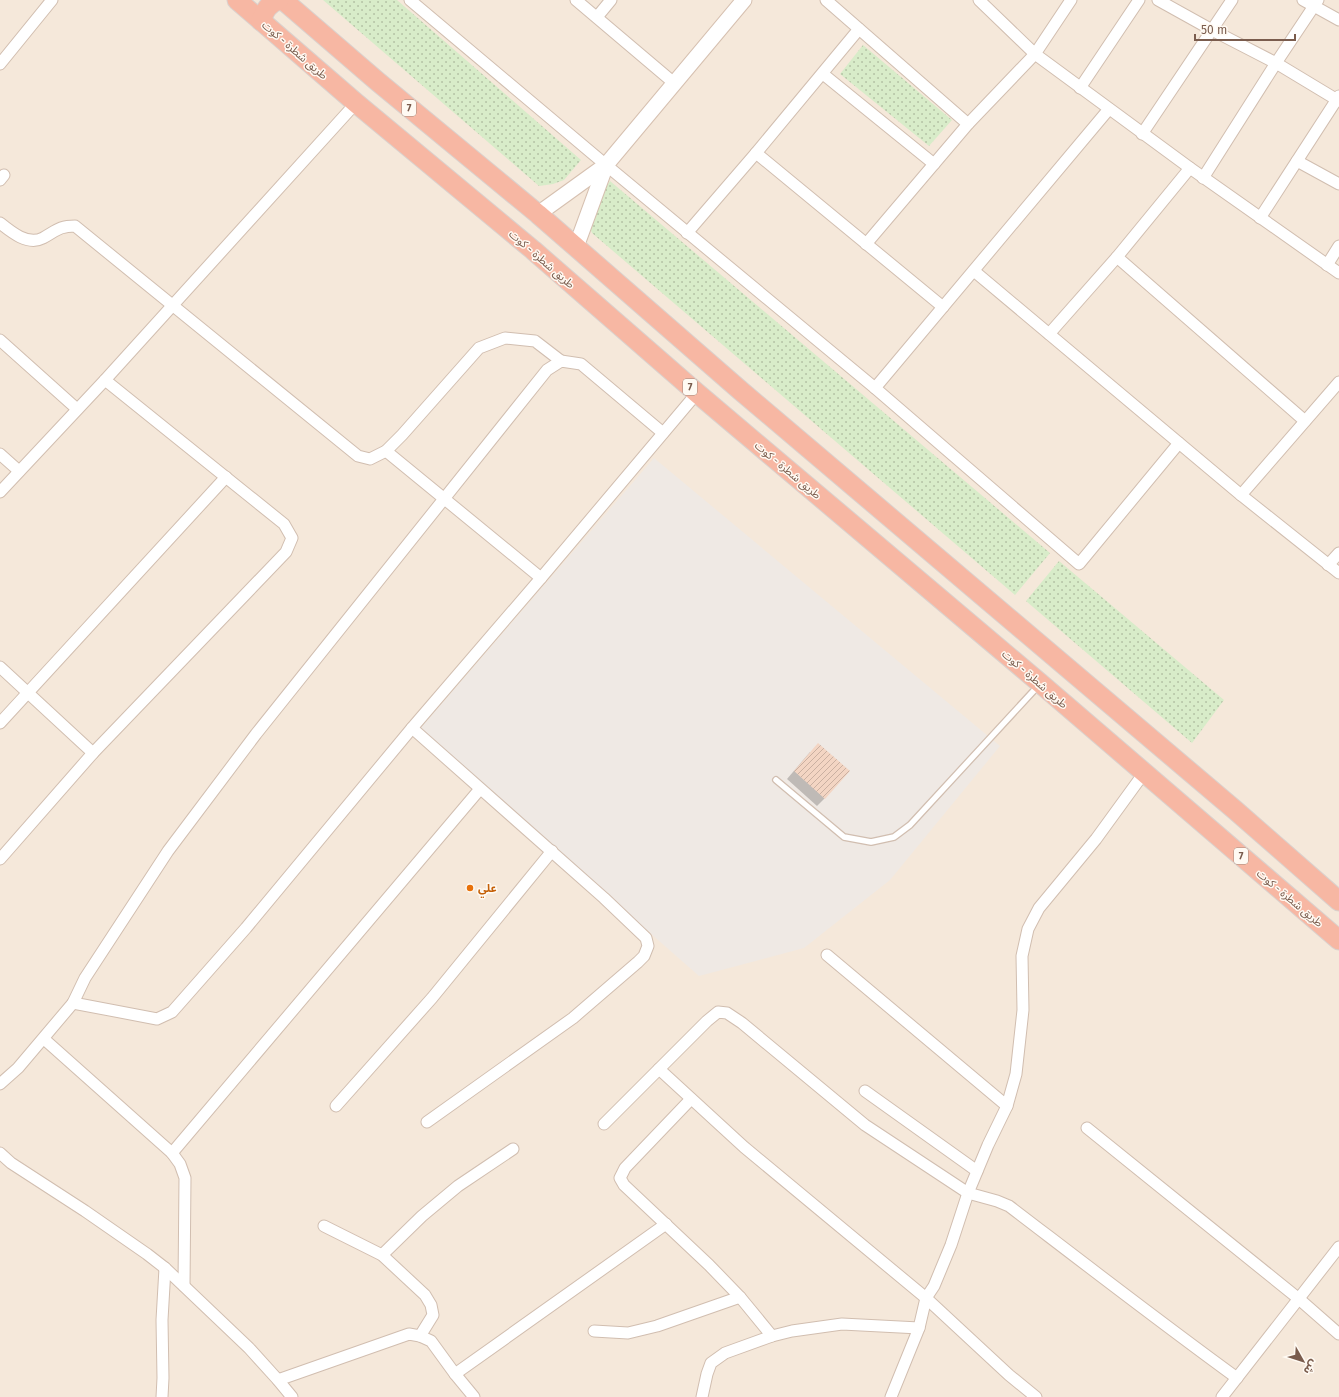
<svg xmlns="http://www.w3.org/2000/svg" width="1339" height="1397" viewBox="0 0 1339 1397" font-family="'Fira Sans','Noto Sans Arabic',sans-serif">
  <defs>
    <pattern id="park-dots" width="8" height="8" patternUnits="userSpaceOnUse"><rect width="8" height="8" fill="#d8ecc9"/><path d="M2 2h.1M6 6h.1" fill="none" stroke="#b4c2a5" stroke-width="1.8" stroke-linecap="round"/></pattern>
    <pattern id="building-hatch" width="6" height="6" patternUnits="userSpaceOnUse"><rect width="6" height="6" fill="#f3d5c3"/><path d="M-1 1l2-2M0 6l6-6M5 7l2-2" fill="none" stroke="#cab0a1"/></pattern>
  </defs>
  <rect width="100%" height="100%" fill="#fdf6ec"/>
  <!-- residential -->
  <rect fill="#f5e8da" x="0" y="0" width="1339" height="1397"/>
  <!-- industrial -->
  <path fill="#efe9e4" d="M 654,458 L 1000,746 L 890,880 L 804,948 L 699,976 L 419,730 Z"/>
  <!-- park -->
  <g fill="url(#park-dots)">
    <path d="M 323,0 L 397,0 L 581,160 L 564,180 L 553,184 L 539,186 Z"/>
    <path d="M 863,45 L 952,120 L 929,146 L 840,74 Z"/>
    <path d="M 610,181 L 1050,553 L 1015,595 L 592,233 L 588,223 L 594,206 Z"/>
    <path d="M 1059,561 L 1224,700 L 1192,743 L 1026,601 Z"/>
  </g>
  <!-- shadow -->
  <path fill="#0003" d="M 810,752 L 825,798 L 817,806 L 787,779 Z"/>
  <!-- building -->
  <path fill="url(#building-hatch)" d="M 818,743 L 850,771 L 825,799 L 794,771 Z"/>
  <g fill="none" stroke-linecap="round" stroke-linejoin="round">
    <!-- lane casing -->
    <g stroke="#d1beb0" stroke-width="8">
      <path id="lane" d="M 776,780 L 844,837 L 871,842 L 894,837 L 910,825 L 1039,685"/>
    </g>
    <!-- street casing -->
    <g stroke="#d1beb0" stroke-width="13">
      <g id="street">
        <path d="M 410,0 L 606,165 L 875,388 L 1079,564 L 1179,443"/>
        <path d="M 576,0 L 674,83"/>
        <path d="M 826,0 L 968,124"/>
        <path d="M 979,0 L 1035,54 L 1190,168 L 1339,273"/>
        <path d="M 1158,0 L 1212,30 L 1276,63 L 1339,101"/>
        <path d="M 1303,0 L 1339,20"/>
        <path d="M 597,17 L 611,0"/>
        <path d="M 0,64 L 52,0"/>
        <path d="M 823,74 L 934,164"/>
        <path d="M 1080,88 L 1139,0"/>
        <path d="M 1142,134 L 1232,0"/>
        <path d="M 756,153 L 943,307"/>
        <path d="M 1297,161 L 1339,184"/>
        <path d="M 1203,178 L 1276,63 L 1318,0"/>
        <path d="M 0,180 L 4,175"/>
        <path d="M 1260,218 L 1339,96"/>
        <path d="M 0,223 C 11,232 28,246 43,238 C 56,231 59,226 75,226 L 358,456 L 370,459 L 386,451 L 402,435 L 479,348 L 505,338 L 535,341 L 561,361"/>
        <path d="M 687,233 L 756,153 L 859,29"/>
        <path d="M 866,244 L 968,124 L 1035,54 L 1071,0"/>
        <path d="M 1117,257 L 1305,421"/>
        <path d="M 1327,265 L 1339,246"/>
        <path d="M 974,271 L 1241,495 L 1339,573"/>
        <path d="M 1049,334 L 1117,257 L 1190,168"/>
        <path d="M 0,340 L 77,409"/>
        <path d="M 875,388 L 1109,109"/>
        <path d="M 386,451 L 541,578"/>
        <path d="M 0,454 L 19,471"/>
        <path d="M 0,492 L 105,380 L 356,103"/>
        <path d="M 1241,495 L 1339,382"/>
        <path d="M 1328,565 L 1339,553"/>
        <path d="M 0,667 L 93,753"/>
        <path d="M 0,723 L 226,477"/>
        <path d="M 412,728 L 604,898 L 646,938 L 648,946 L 644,956 L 638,962 L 573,1018 L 427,1122"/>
        <path d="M 0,859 L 93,753 L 286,552 L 292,538 L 284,524 L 105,380"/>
        <path d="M 827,955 L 1007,1106"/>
        <path d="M 73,1003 L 157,1019 L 172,1012 L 246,928 L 412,728 L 541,578 L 697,393"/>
        <path d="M 44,1039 L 172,1153 L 180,1164 L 185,1178 L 184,1286"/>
        <path d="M 659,1069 L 744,1147 L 926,1298 L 934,1286 L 951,1245 L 968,1193 L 988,1145 L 1007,1106 L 1016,1074 L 1023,1010 L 1022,956 L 1028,929 L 1039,908 L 1096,839 L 1144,773"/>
        <path d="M 0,1084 L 18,1068 L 73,1003 L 85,978 L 168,851 L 256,734 L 547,370 L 561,361 L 581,364 L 663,433"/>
        <path d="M 865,1091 L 977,1171"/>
        <path d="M 691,1099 L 625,1168 L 620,1178 L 624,1185 L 709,1265 L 740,1297 L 772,1336"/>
        <path d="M 336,1106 L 432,998 L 552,851"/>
        <path d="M 604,1124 L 707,1021 L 718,1012 L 727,1013 L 742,1023 L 865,1125 L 968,1193 L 997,1201 L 1009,1206 C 1085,1264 1160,1322 1237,1378"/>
        <path d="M 1087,1128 L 1299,1299 L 1339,1334"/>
        <path d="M 0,1153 L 11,1163 L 85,1211 L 147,1254 L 165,1268 L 249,1348 L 278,1380 L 292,1397"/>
        <path d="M 172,1153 L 480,789"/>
        <path d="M 324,1226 L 382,1255 L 425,1295 L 431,1305 L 433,1315 L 420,1336"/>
        <path d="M 382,1255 L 422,1216 L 458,1186 L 513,1149"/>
        <path d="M 594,1331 L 628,1333 L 657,1326 L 740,1297"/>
        <path d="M 455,1374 L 666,1224"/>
        <path d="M 278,1380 L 409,1334 L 420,1336 L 431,1341 L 455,1374 L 474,1397"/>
        <path d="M 162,1397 L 163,1378 L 162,1320 L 165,1268"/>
        <path d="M 702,1397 L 707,1374 L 711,1363 L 725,1353 L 772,1336 L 792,1331 L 842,1324 L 919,1328"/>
        <path d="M 891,1397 L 919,1328 L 926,1298 L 1009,1375 L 1036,1397"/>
        <path d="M 1222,1397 L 1339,1247"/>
      </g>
    </g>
    <!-- secondary casing -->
    <g stroke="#d6c0b0" stroke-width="17">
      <g id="secondary">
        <path d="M 538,214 L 606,165 L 744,0"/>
        <path d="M 576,247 L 606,165"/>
      </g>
    </g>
    <!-- highway casing -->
    <g stroke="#dad1cd" stroke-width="21">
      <g id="highway">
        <path d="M 237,0 L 356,103 L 533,250 L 697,393 L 1040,683 L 1339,940"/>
        <path d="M 283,0 L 377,81 L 538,214 L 741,391 L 1235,810 L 1339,901"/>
        <path d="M 261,21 C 265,10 268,4 279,0"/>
      </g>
    </g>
    <!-- lane -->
    <use href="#lane" stroke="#fff" stroke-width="5.5"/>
    <!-- street -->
    <use href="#street" stroke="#fff" stroke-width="11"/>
    <!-- secondary -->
    <use href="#secondary" stroke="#fff" stroke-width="15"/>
    <!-- highway -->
    <use href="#highway" stroke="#f7b7a3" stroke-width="19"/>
  </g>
  <!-- markers -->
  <circle fill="#e8710a" stroke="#fffaf3" stroke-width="1.5" cx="470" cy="888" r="4"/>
  <g text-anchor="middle" stroke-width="3" stroke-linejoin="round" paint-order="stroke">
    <!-- shield labels -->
    <g fill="#fffaf3" stroke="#a28b7f" stroke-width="1">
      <rect x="402" y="100" width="14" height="16" rx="3"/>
      <rect x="683" y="379" width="14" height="16" rx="3"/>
      <rect x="1234" y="848" width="14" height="16" rx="3"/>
    </g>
    <g font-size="10" font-weight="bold" fill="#7a5c4d">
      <text x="409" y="112">7</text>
      <text x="690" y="391">7</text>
      <text x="1241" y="860">7</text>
    </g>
    <!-- street labels -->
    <g font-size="11" fill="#7a5c4d" stroke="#fffaf3">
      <text transform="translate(295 50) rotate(41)" y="4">طريق شطرة - كوت</text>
      <text transform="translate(542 259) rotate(41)" y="4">طريق شطرة - كوت</text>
      <text transform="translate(788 470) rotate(40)" y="4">طريق شطرة - كوت</text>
      <text transform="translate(1035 679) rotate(41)" y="4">طريق شطرة - كوت</text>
      <text transform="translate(1290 898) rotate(40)" y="4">طريق شطرة - كوت</text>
    </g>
    <!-- food labels -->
    <g font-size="11" font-weight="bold" fill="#c56008" stroke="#fffaf3" text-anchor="start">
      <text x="478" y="892">علي</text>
    </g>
  </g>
  <!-- north arrow -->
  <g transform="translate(1303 1361) rotate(129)" stroke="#fffaf3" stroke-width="3" paint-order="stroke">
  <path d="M0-3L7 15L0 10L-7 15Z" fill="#7a5c4d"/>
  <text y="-6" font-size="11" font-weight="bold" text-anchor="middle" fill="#7a5c4d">ش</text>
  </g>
  <!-- scale -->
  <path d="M1195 34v6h100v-6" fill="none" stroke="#7a5c4d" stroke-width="2"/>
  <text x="1201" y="34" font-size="12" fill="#7a5c4d" stroke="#fffaf3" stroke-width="3" paint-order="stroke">50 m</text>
</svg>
